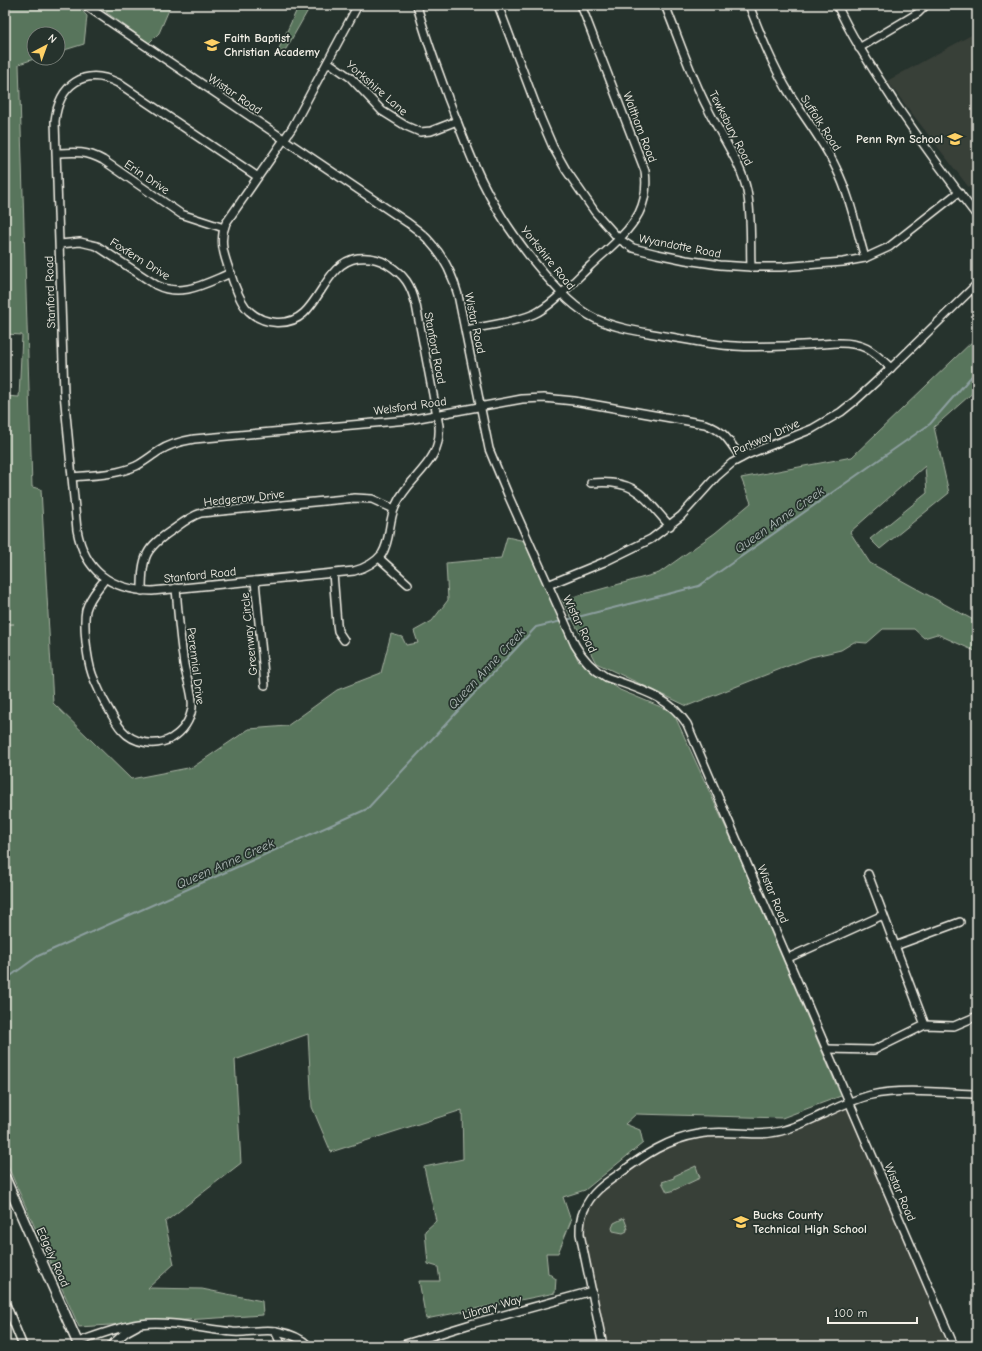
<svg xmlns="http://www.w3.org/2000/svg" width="982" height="1351" viewBox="0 0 982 1351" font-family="'Comic Neue',sans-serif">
  <rect width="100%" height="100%" fill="#26332d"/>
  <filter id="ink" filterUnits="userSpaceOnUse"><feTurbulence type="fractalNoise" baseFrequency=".025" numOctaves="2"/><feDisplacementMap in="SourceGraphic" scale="8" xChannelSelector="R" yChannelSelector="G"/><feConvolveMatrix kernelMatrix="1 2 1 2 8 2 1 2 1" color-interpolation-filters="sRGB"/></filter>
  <g filter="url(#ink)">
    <!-- built -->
    <g fill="#393f38">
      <path d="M 977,32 L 977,198 L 887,81 Z"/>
      <path d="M 850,1102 L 954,1346 L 603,1346 L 580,1225 L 590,1198 L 639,1158 L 699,1134 L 768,1134 Z"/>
    </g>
    <!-- green -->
    <g fill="#59745b" stroke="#a6b2a2">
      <path d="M 5,5 L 77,5 L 87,16 L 84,44 L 58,52 L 58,34 L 34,34 L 34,58 L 37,58 L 19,64 L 32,487 L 41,489 L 53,703 L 131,779 L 193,767 L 249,729 L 287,726 L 337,690 L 381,673 L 391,634 L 402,637 L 406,645 L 418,643 L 414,631 L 432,621 L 448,600 L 446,563 L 501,558 L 507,537 L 525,541 L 578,660 L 620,690 L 673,712 L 737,852 L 841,1096 L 782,1118 L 636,1114 L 625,1124 L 640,1130 L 643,1143 L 585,1190 L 563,1197 L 571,1221 L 558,1253 L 546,1253 L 548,1273 L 556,1279 L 555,1293 L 426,1319 L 419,1281 L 440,1281 L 438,1267 L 428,1264 L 425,1231 L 436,1221 L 424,1167 L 463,1159 L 462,1110 L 331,1152 L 312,1107 L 308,1034 L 235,1060 L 241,1163 L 165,1222 L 174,1264 L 148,1288 L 202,1289 L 262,1301 L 263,1315 L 79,1327 L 5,1160 L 5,625 L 14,624 L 5,624 L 5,396 L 19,397 L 22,335 L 5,334 Z"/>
      <path d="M 96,5 L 171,5 L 159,33 L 149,43 Z"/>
      <path d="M 299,5 L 311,5 L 286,49 L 276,55 Z"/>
      <path d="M 977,337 L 977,389 L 934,427 L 949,493 L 880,549 L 870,539 L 927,493 L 925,466 L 850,532 L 870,563 L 977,622 L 977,652 L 937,634 L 924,638 L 914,629 L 883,629 L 867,643 L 854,642 L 841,650 L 811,657 L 687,706 L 596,663 L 562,600 L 659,573 L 715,533 L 751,503 L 741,478 L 852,457 Z"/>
      <path d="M 696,1166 L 700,1178 L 672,1191 L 667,1192 L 662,1182 L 674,1178 L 674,1176 Z"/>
      <path d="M 624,1218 L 628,1229 L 626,1229 L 627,1231 L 623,1233 L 613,1231 L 612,1228 L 614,1223 Z"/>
    </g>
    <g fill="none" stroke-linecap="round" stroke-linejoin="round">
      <!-- stream -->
      <g stroke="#8c9f9f" stroke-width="2">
        <path d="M 566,620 L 699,586 L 930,424 L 977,370"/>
        <path d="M 5,980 L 38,956 L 367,809 L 536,627 L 562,621"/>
      </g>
      <!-- minor casing -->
      <g stroke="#f4f1e8" stroke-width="10">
        <g id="minor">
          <path d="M 85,5 L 408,223 C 416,229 424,234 430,242 C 444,257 453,276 458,295 L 489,449 L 509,497 L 575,645 C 583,659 592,669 606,677 C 637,689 668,695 687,724 L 954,1346"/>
          <path d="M 417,5 C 425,37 437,67 448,98 C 459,126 469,154 482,181 C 498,214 521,247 545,275 C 560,292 575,309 596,319 C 616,328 637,331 659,335 C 684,339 709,345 735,346 C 768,348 803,345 836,343 C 863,342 872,350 891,368"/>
          <path d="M 498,5 L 541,119 L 553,147 L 566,170 L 595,212 L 619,239 L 633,248 L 657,254 L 686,260 L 720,265 L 751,267 L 781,267 L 843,262 L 865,258 L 889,247 L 959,192"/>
          <path d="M 665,5 C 679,39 690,74 707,107 C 720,135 740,160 747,191 C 752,216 750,243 751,267"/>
          <path d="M 749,5 C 761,36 773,67 791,96 C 806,120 824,142 836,168 C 850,196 856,227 865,258"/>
          <path d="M 837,5 C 853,40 875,72 896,105 C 922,143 949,180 977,216"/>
          <path d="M 859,48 L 918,13 L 926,5"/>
          <path d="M 328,62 L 351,78 L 382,111 L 406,126 L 420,132 L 431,131 L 457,121"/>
          <path d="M 57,153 C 75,152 86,151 103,160 L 181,214 L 224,228"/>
          <path d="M 258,177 L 118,83 C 84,66 59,85 55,121 L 64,393 L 77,530 C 85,572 111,590 152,591 L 354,571 C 365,568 374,564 382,554 C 391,540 388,522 395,507 C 408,476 442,464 439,426 L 416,305 C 411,285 405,275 387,264 C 379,259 368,257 358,258 C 330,262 323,295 304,313 C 289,327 264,325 249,311 C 241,304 237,291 233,281 C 227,262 217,244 226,223 L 292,128 L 358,5"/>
          <path d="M 60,244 L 80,242 L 97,246 L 156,285 C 182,298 206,283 231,273"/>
          <path d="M 466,330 C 488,325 513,323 534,314 C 552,306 575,280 590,266 C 607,250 628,234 639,213 C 646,199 647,186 645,171 L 581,5"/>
          <path d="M 72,477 C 93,475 116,475 136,466 C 144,462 151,456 159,451 C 170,444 182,441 194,439 L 408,420 L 522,399 L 544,398 L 574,401 L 705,424 C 726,432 728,440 741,458"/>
          <path d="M 591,483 C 636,479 642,495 670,526"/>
          <path d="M 379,558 L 408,584"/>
          <path d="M 333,573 L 337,624 L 338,631 L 344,640"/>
          <path d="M 105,579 C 98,589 89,598 86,610 C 83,625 87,659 92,674 C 95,682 99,690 103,699 C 109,709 114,721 122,730 C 134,744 156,747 172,738 C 183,731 190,721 192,708 C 194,694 186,678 184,664 C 180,639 178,613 176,588"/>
          <path d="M 255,581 L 265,685"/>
          <path d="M 548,585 L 604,562 L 651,539 L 681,516 L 717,476 L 732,463 L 749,454 L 812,429 L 841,412 L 856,400 L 891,368 L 977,284"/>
          <path d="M 142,591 C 142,556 145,548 174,529 C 182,523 191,516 201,513 L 355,498 L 372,499 L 394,509"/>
          <path d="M 868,874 L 925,1025"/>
          <path d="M 895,946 L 960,922"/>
          <path d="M 788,958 L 883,915"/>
          <path d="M 827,1049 L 874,1050 L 925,1025 L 954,1026 L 975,1017"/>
          <path d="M 5,1302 L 23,1346"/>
          <path d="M 275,1331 L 282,1346"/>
          <path d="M 78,1342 C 98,1335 118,1327 139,1324 C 171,1320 202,1329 233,1332 C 247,1333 262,1329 276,1331 C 287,1333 301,1338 309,1346"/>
          <path d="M 110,1346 L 126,1332 L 137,1326"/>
          <path d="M 399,1346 L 471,1324 L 592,1291"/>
          <path d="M 603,1346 L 580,1234 C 580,1226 580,1218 584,1210 C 591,1193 604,1184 619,1174 C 644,1155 668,1139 699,1134 C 726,1129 754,1138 781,1131 C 812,1123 839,1103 871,1095 C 901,1088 946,1093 977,1094"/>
        </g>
      </g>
      <!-- major casing -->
      <g stroke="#f4f1e8" stroke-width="12">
        <path id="major" d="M 5,1178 L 79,1346"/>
      </g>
      <!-- minor -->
      <use href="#minor" stroke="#26332d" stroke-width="7"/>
      <!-- major -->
      <use href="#major" stroke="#26332d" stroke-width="9"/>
    </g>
  </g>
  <!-- icons -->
  <defs>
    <g id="school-bare" transform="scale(1.2)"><path d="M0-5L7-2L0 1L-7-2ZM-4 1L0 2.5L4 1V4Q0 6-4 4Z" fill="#ffd166" stroke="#26332d" stroke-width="2.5" paint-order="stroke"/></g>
  </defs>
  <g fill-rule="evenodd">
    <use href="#school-bare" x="212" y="45"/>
    <use href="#school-bare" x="955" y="139"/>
    <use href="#school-bare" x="741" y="1222"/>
  </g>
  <g text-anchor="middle" stroke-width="3.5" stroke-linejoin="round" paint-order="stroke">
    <!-- poi labels -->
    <g font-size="12" font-weight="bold" fill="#f4f1e8" stroke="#26332d" text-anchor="start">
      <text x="224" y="42">Faith Baptist<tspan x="224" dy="14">Christian Academy</tspan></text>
      <text x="943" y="143" text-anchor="end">Penn Ryn School</text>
      <text x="753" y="1219">Bucks County<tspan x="753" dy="14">Technical High School</tspan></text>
    </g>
    <!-- street labels -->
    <g font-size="12" fill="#f4f1e8" stroke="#26332d">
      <text transform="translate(377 88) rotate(41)" y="4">Yorkshire Lane</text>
      <text transform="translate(235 94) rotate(34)" y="4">Wistar Road</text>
      <text transform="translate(821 123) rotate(57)" y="4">Suffolk Road</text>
      <text transform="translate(640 127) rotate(69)" y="4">Waltham Road</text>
      <text transform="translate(731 128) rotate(63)" y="4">Tewksbury Road</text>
      <text transform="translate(147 177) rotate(34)" y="4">Erin Drive</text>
      <text transform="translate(680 246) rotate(11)" y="4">Wyandotte Road</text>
      <text transform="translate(548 258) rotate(51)" y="4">Yorkshire Road</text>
      <text transform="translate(140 259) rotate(32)" y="4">Foxfern Drive</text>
      <text transform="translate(50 292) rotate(-92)" y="4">Stanford Road</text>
      <text transform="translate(475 323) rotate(78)" y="4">Wistar Road</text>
      <text transform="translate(435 348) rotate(79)" y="4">Stanford Road</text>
      <text transform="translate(410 406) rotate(-8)" y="4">Welsford Road</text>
      <text transform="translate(766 437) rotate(-24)" y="4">Parkway Drive</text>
      <text transform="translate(244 498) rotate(-6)" y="4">Hedgerow Drive</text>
      <text transform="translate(200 575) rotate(-6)" y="4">Stanford Road</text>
      <text transform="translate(580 624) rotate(64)" y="4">Wistar Road</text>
      <text transform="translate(249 634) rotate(-96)" y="4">Greenway Circle</text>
      <text transform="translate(196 666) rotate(83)" y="4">Perennial Drive</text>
      <text transform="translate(773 894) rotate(67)" y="4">Wistar Road</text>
      <text transform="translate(900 1192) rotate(67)" y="4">Wistar Road</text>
      <text transform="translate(53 1257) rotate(66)" y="4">Edgely Road</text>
      <text transform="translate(492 1307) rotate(-16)" y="4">Library Way</text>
    </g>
    <!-- water labels -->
    <g font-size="13" font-style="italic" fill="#afbab7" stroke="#26332d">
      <text transform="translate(779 519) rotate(-35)" y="5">Queen Anne Creek</text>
      <text transform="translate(486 668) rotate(-47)" y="5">Queen Anne Creek</text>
      <text transform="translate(225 863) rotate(-24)" y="5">Queen Anne Creek</text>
    </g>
  </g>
  <!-- margin -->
  <rect width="982" height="1351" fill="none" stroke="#26332d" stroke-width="20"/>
  <rect x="10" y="10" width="962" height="1331" fill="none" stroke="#f4f1e8" stroke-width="1.5" filter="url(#ink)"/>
  <!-- north arrow -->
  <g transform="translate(46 46) rotate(41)"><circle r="19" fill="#26332d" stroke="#787f78"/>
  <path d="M0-3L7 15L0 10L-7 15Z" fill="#ffd166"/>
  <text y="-6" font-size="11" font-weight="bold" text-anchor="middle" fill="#f4f1e8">N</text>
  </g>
  <!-- scale -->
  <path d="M828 1317v6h89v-6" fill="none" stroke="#f4f1e8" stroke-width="2"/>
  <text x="834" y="1317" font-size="12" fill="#f4f1e8" stroke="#26332d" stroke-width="3" paint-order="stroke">100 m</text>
</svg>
